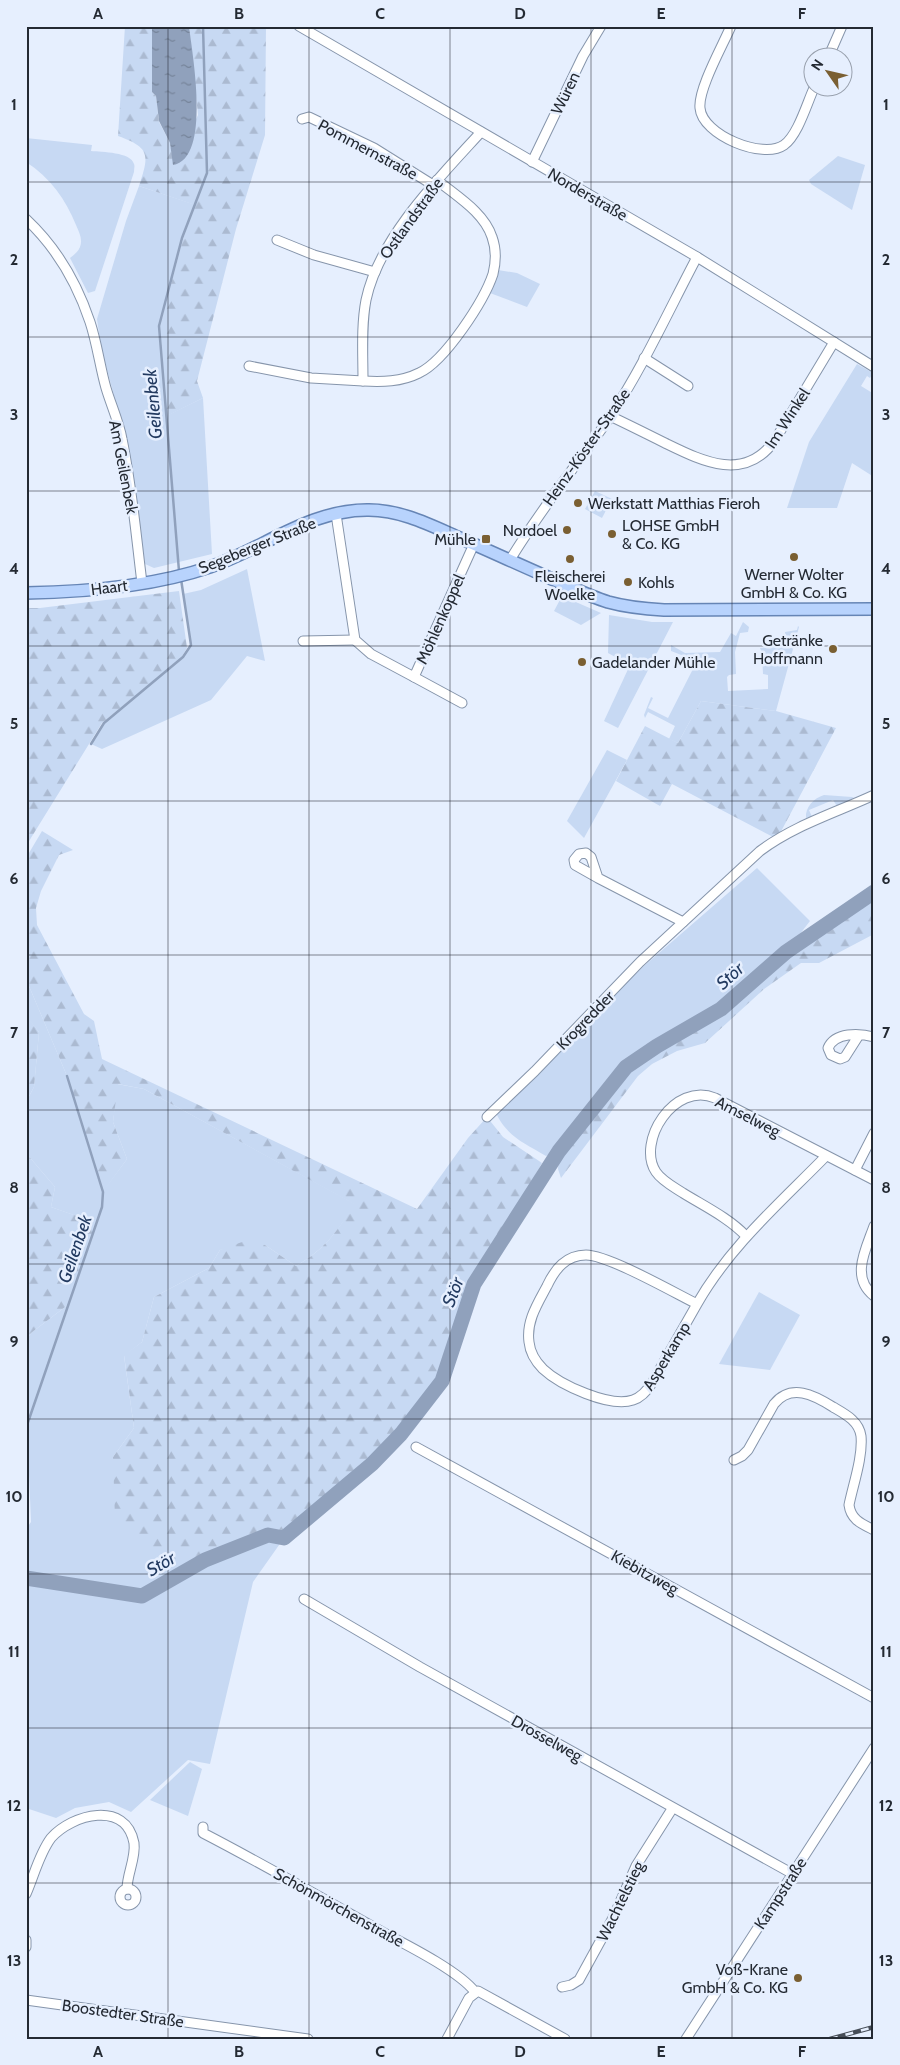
<svg xmlns="http://www.w3.org/2000/svg" width="900" height="2065" viewBox="0 0 900 2065" font-family="Cabin,sans-serif">
  <defs>
    <pattern id="forest-firs" width="22" height="20" patternUnits="userSpaceOnUse" patternTransform="scale(1.25)"><rect width="22" height="20" fill="#c7d9f3"/><path d="M5 1l3.5 6h-7zM16 11l3.5 6h-7z" fill="#abbad1"/></pattern>
    <pattern id="water-ripples" width="26" height="14" patternUnits="userSpaceOnUse" patternTransform="scale(1.25)"><rect width="26" height="14" fill="#90a1bc"/><path d="M2 4q2-2 4 0t4 0M15 11q2-2 4 0t4 0" fill="none" stroke="#758399"/></pattern>
  </defs>
  <rect width="100%" height="100%" fill="#e6effe"/>
  <!-- green -->
  <g fill="#c7d9f3">
    <path d="M 26,138 L 92,145 L 91,151 C 102,152 131,152 134,164 C 135,166 134,169 134,172 L 95,291 L 88,293 L 70,258 C 74,255 78,252 80,247 C 83,239 79,232 76,225 C 66,200 50,177 26,162 Z"/>
    <path d="M 838,156 L 865,165 L 852,210 L 811,184 L 809,180 Z"/>
    <path d="M 139,186 L 196,205 L 183,239 L 160,326 L 168,415 L 203,398 L 212,554 L 154,568 L 145,564 L 127,443 L 101,348 L 97,319 L 126,221 Z"/>
    <path d="M 498,270 L 517,273 L 540,284 L 527,307 L 490,293 Z"/>
    <path d="M 857,364 L 873,373 L 870,378 L 867,376 L 861,386 L 874,394 L 874,477 L 852,463 L 837,508 L 787,508 L 809,442 Z"/>
    <path d="M 595,491 L 612,499 L 602,518 L 585,509 Z"/>
    <path d="M 247,569 L 265,661 L 247,656 L 211,700 L 102,749 L 91,744 L 104,723 L 183,658 L 191,645 L 183,594 L 201,590 Z"/>
    <path d="M 562,596 L 601,613 L 581,625 L 554,611 Z"/>
    <path d="M 609,615 L 652,622 L 673,622 L 618,728 L 604,721 L 630,665 L 608,653 Z"/>
    <path d="M 743,622 L 749,627 L 748,632 L 740,633 L 735,652 L 736,674 L 729,675 L 727,677 L 728,691 L 768,689 L 768,675 L 763,674 L 762,653 L 760,648 L 786,646 L 785,632 L 797,630 L 798,626 L 799,627 L 776,711 L 701,701 L 678,743 L 669,739 L 675,726 L 648,712 L 645,718 L 644,715 L 651,697 L 653,698 L 648,708 L 668,718 L 694,667 L 682,660 L 684,656 L 671,651 L 671,645 L 685,653 L 720,652 L 731,633 L 736,636 Z"/>
    <path d="M 607,750 L 627,760 L 584,838 L 567,821 Z"/>
    <path d="M 824,795 L 852,797 L 854,798 L 837,806 L 833,800 L 809,810 L 812,817 L 806,818 C 805,807 814,798 824,795 Z"/>
    <path d="M 757,868 L 810,921 L 786,952 L 721,1009 L 657,1046 L 626,1067 L 559,1151 L 546,1156 C 523,1142 507,1137 495,1111 L 644,966 Z"/>
    <path d="M 26,979 L 67,1076 L 103,1191 L 127,1159 L 113,1122 L 117,1084 L 144,1089 L 355,1204 C 338,1231 324,1250 296,1266 L 265,1245 L 220,1250 L 209,1268 L 154,1297 L 142,1342 L 124,1356 L 134,1428 L 113,1457 L 179,1575 L 205,1560 L 268,1535 L 284,1538 L 253,1582 L 210,1764 L 188,1760 L 131,1812 L 109,1802 L 75,1808 L 56,1818 L 26,1808 L 26,1529 L 31,1522 L 29,1474 L 26,1470 L 26,1341 L 31,1333 L 69,1304 L 96,1223 L 51,1207 L 55,1187 L 26,1153 L 26,1102 L 34,1087 L 39,1032 L 28,1019 L 26,1019 Z"/>
    <path d="M 759,1292 L 800,1315 L 770,1370 L 719,1364 Z"/>
    <path d="M 190,1762 L 202,1769 L 188,1816 L 150,1800 Z"/>
  </g>
  <!-- forest -->
  <g fill="url(#forest-firs)">
    <path d="M 125,26 L 152,26 L 152,92 L 156,96 L 159,122 L 170,143 L 174,165 L 198,115 L 189,26 L 266,26 L 265,135 L 236,229 L 197,381 L 203,398 L 167,416 L 160,326 L 183,239 L 195,205 L 139,186 C 149,155 151,148 118,136 Z"/>
    <path d="M 179,591 L 187,648 L 181,658 L 102,723 L 26,846 L 26,608 L 40,608 Z"/>
    <path d="M 701,701 L 776,711 L 836,728 L 777,839 L 672,784 L 660,806 L 616,781 L 645,726 L 678,743 Z"/>
    <path d="M 42,831 L 73,850 L 59,855 L 41,891 L 36,908 L 37,925 L 84,1014 L 94,1021 L 102,1059 L 417,1209 L 468,1138 L 487,1117 L 503,1137 L 542,1163 L 474,1284 L 442,1381 L 401,1434 L 372,1464 L 284,1538 L 268,1535 L 205,1560 L 179,1575 L 115,1519 L 113,1457 L 134,1428 L 124,1355 L 142,1342 L 154,1297 L 209,1268 L 220,1250 L 242,1242 L 265,1245 L 296,1266 C 324,1250 338,1231 354,1204 L 144,1089 L 118,1084 L 113,1122 L 127,1159 L 103,1192 L 67,1076 L 26,979 L 26,858 Z"/>
    <path d="M 874,892 L 874,934 L 819,963 L 801,963 L 764,989 L 705,1043 L 677,1051 L 652,1064 L 638,1076 L 561,1178 L 558,1169 L 559,1151 L 626,1067 L 657,1046 L 721,1009 L 786,952 Z"/>
    <path d="M 28,1018 L 39,1032 L 34,1087 L 26,1102 L 26,1019 Z"/>
    <path d="M 26,1153 L 55,1187 L 51,1207 L 97,1223 L 69,1304 L 31,1333 L 26,1341 Z"/>
  </g>
  <!-- water -->
  <path fill="url(#water-ripples)" d="M 152,26 L 189,26 C 192,53 212,159 173,165 L 170,143 L 159,121 L 156,96 L 152,92 Z"/>
  <g fill="none" stroke-linecap="round" stroke-linejoin="round">
    <!-- stream -->
    <g stroke="#90a1bc" stroke-width="2.5">
      <path d="M 179,571 L 159,326 L 182,238 L 207,173 L 203,26"/>
      <path d="M 91,744 L 104,723 L 183,657 L 191,645 L 181,579"/>
      <path d="M 26,1428 L 102,1207 L 103,1192 L 67,1076"/>
    </g>
    <!-- river -->
    <path stroke="#90a1bc" stroke-width="15" d="M 26,1578 L 142,1596 L 205,1560 L 268,1535 L 284,1538 L 372,1464 L 401,1434 L 442,1381 L 474,1284 L 559,1151 L 626,1067 L 657,1046 L 721,1009 L 786,952 L 874,892"/>
    <!-- minor casing -->
    <g stroke="#8695ab" stroke-width="11">
      <g id="minor">
        <path d="M 299,26 L 697,257 L 874,367"/>
        <path d="M 731,26 C 723,45 698,89 700,108 C 702,135 763,160 784,145 C 798,135 807,103 814,88"/>
        <path d="M 828,58 L 842,26"/>
        <path d="M 302,119 L 309,117 L 374,148 L 433,185"/>
        <path d="M 532,162 L 583,56 L 601,26"/>
        <path d="M 26,219 C 56,247 77,283 90,322 C 97,343 100,367 106,388 C 111,405 119,422 122,439 C 132,487 136,535 142,583"/>
        <path d="M 277,240 L 314,255 L 375,272"/>
        <path d="M 644,358 L 688,386"/>
        <path d="M 249,366 L 311,378 L 363,381 C 363,354 361,326 366,300 C 379,238 439,178 481,132"/>
        <path d="M 363,381 C 382,382 401,382 419,373 C 445,361 484,301 493,274 C 496,262 496,248 492,237 C 484,212 456,196 437,180"/>
        <path d="M 610,416 C 629,425 647,434 665,443 C 702,461 745,483 775,440 L 834,342"/>
        <path d="M 336,514 L 355,640 L 371,654 L 414,677 L 474,544"/>
        <path d="M 510,560 C 540,510 577,465 610,417 C 643,367 669,310 697,257"/>
        <path d="M 303,641 L 355,640"/>
        <path d="M 414,677 L 462,703"/>
        <path d="M 598,878 L 575,865 L 574,860 L 579,854 L 586,853 L 591,857 L 598,878 L 683,922"/>
        <path d="M 859,1035 L 845,1057 L 840,1059 L 831,1055 L 828,1048 C 835,1032 859,1033 874,1037"/>
        <path d="M 487,1117 L 535,1071 L 640,962 L 760,851 C 795,825 835,813 874,795"/>
        <path d="M 855,1170 L 874,1133"/>
        <path d="M 874,1226 C 866,1249 850,1277 874,1296"/>
        <path d="M 746,1236 C 729,1218 704,1206 683,1193 C 674,1187 662,1181 656,1172 C 636,1142 674,1081 715,1098 L 874,1180"/>
        <path d="M 697,1304 L 652,1383 C 647,1391 642,1397 633,1400 C 610,1408 560,1385 543,1369 C 536,1362 530,1352 529,1342 C 526,1321 538,1303 547,1286 C 555,1269 566,1255 586,1255 C 608,1255 673,1292 697,1304 C 730,1246 780,1203 826,1156"/>
        <path d="M 416,1447 L 874,1698"/>
        <path d="M 734,1460 L 742,1456 L 748,1450 L 774,1404 C 791,1383 814,1395 833,1407 C 845,1414 859,1421 861,1436 C 863,1457 853,1485 849,1505 C 851,1520 862,1524 874,1530"/>
        <path d="M 304,1599 L 420,1667 L 793,1874"/>
        <path d="M 203,1827 L 203,1833 C 265,1865 325,1900 386,1934 C 409,1946 460,1972 475,1992"/>
        <circle cx="128" cy="1897" r="8"/>
        <path d="M 26,1894 C 34,1876 39,1854 51,1838 C 72,1814 126,1800 134,1843 C 136,1858 127,1874 127,1889"/>
        <path d="M 26,1940 L 26,1947"/>
        <path d="M 562,1987 L 571,1985 L 579,1980 L 613,1918 L 636,1866 L 672,1809"/>
        <path d="M 26,2000 L 308,2039"/>
        <path d="M 447,2039 L 469,1998 L 478,1991 L 565,2039"/>
        <path d="M 686,2039 L 874,1748"/>
      </g>
    </g>
    <!-- major casing -->
    <g stroke="#6685b5" stroke-width="14">
      <path id="major" d="M 26,593 C 84,592 155,586 210,567 C 263,549 310,509 369,510 C 402,510 432,526 462,539 C 492,552 522,566 552,579 C 571,587 589,596 608,602 C 626,607 646,609 664,610 L 874,609"/>
    </g>
    <!-- minor -->
    <use href="#minor" stroke="#fff" stroke-width="9"/>
    <!-- major -->
    <use href="#major" stroke="#b8d3fd" stroke-width="11"/>
    <!-- rail casing -->
    <g stroke="#464d57" stroke-width="4.5">
      <path id="rail" d="M 830,2039 L 874,2027"/>
    </g>
    <!-- rail -->
    <use href="#rail" stroke="#e6effe" stroke-width="2.5" stroke-dasharray="8" stroke-linecap="butt"/>
  </g>
  <!-- grid -->
  <path fill="none" stroke="#242a33" stroke-width="1" stroke-opacity="0.55" d="M 168,26 L 168,2039M 309,26 L 309,2039M 450,26 L 450,2039M 591,26 L 591,2039M 732,26 L 732,2039M 26,182 L 874,182M 26,337 L 874,337M 26,491 L 874,491M 26,646 L 874,646M 26,801 L 874,801M 26,955 L 874,955M 26,1110 L 874,1110M 26,1264 L 874,1264M 26,1419 L 874,1419M 26,1574 L 874,1574M 26,1728 L 874,1728M 26,1883 L 874,1883"/>
  <!-- markers -->
  <g fill="#7a5f32" stroke="#e6effe" stroke-width="2">
    <circle cx="578" cy="503" r="5"/>
    <circle cx="567" cy="530" r="5"/>
    <circle cx="612" cy="534" r="5"/>
    <rect x="481" y="534" width="10" height="10" rx="2.5"/>
    <circle cx="794" cy="557" r="5"/>
    <circle cx="570" cy="559" r="5"/>
    <circle cx="628" cy="582" r="5"/>
    <circle cx="833" cy="649" r="5"/>
    <circle cx="582" cy="662" r="5"/>
    <circle cx="798" cy="1978" r="5"/>
  </g>
  <g text-anchor="middle" stroke-width="5" stroke-linejoin="round" paint-order="stroke">
    <!-- street labels -->
    <g font-size="16" fill="#242a33" stroke="#e6effe">
      <text transform="translate(565 93) rotate(-64)" y="6">Würen</text>
      <text transform="translate(368 149) rotate(28)" y="6">Pommernstraße</text>
      <text transform="translate(588 194) rotate(30)" y="6">Norderstraße</text>
      <text transform="translate(411 218) rotate(-54)" y="6">Ostlandstraße</text>
      <text transform="translate(787 418) rotate(-57)" y="6">Im Winkel</text>
      <text transform="translate(586 447) rotate(-55)" y="6">Heinz-Köster-Straße</text>
      <text transform="translate(124 467) rotate(79)" y="6">Am Geilenbek</text>
      <text transform="translate(257 545) rotate(-22)" y="6">Segeberger Straße</text>
      <text transform="translate(109 587) rotate(-7)" y="6">Haart</text>
      <text transform="translate(440 619) rotate(-66)" y="6">Möhlenkoppel</text>
      <text transform="translate(585 1020) rotate(-46)" y="6">Krogredder</text>
      <text transform="translate(748 1116) rotate(27)" y="6">Amselweg</text>
      <text transform="translate(666 1356) rotate(-59)" y="6">Asperkamp</text>
      <text transform="translate(645 1572) rotate(29)" y="6">Kiebitzweg</text>
      <text transform="translate(547 1738) rotate(29)" y="6">Drosselweg</text>
      <text transform="translate(780 1893) rotate(-57)" y="6">Kampstraße</text>
      <text transform="translate(620 1901) rotate(-64)" y="6">Wachtelstieg</text>
      <text transform="translate(339 1907) rotate(29)" y="6">Schönmörchenstraße</text>
      <text transform="translate(123 2013) rotate(8)" y="6">Boostedter Straße</text>
    </g>
    <!-- poi labels -->
    <g font-size="16" fill="#242a33" stroke="#e6effe" text-anchor="start">
      <text x="588" y="509">Werkstatt Matthias Fieroh</text>
      <text x="622" y="531">LOHSE GmbH<tspan x="622" dy="18">&amp; Co. KG</tspan></text>
      <text x="557" y="536" text-anchor="end">Nordoel</text>
      <text x="476" y="545" text-anchor="end">Mühle</text>
      <text x="794" y="580" text-anchor="middle">Werner Wolter<tspan x="794" dy="18">GmbH &amp; Co. KG</tspan></text>
      <text x="570" y="582" text-anchor="middle">Fleischerei<tspan x="570" dy="18">Woelke</tspan></text>
      <text x="638" y="588">Kohls</text>
      <text x="823" y="646" text-anchor="end">Getränke<tspan x="823" dy="18">Hoffmann</tspan></text>
      <text x="592" y="668">Gadelander Mühle</text>
      <text x="788" y="1975" text-anchor="end">Voß-Krane<tspan x="788" dy="18">GmbH &amp; Co. KG</tspan></text>
    </g>
    <!-- water labels -->
    <g font-size="18" font-style="italic" fill="#223a60" stroke="#e6effe">
      <text transform="translate(153 404) rotate(-95)" y="6">Geilenbek</text>
      <text transform="translate(730 976) rotate(-42)" y="6">Stör</text>
      <text transform="translate(75 1249) rotate(-71)" y="6">Geilenbek</text>
      <text transform="translate(453 1292) rotate(-69)" y="6">Stör</text>
      <text transform="translate(161 1564) rotate(-30)" y="6">Stör</text>
    </g>
  </g>
  <!-- border -->
  <rect width="900" height="2065" fill="none" stroke="#e6effe" stroke-width="55"/>
  <!-- north arrow -->
  <g transform="translate(828 72) rotate(304)"><circle r="24" fill="#e6effe" stroke="#98a0ad"/>
  <path d="M0-4L9 19L0 12L-9 19Z" fill="#7a5f32"/>
  <text y="-8" font-size="14" font-weight="bold" text-anchor="middle" fill="#242a33">N</text>
  </g>
  <rect x="28" y="28" width="844" height="2010" fill="none" stroke="#242a33" stroke-width="2"/>
  <g font-size="16" text-anchor="middle" font-weight="bold" fill="#242a33">
    <text x="98" y="19">A</text>
    <text x="239" y="19">B</text>
    <text x="380" y="19">C</text>
    <text x="520" y="19">D</text>
    <text x="661" y="19">E</text>
    <text x="802" y="19">F</text>
    <text x="14" y="110">1</text>
    <text x="886" y="110">1</text>
    <text x="14" y="265">2</text>
    <text x="886" y="265">2</text>
    <text x="14" y="420">3</text>
    <text x="886" y="420">3</text>
    <text x="14" y="574">4</text>
    <text x="886" y="574">4</text>
    <text x="14" y="729">5</text>
    <text x="886" y="729">5</text>
    <text x="14" y="884">6</text>
    <text x="886" y="884">6</text>
    <text x="14" y="1038">7</text>
    <text x="886" y="1038">7</text>
    <text x="14" y="1193">8</text>
    <text x="886" y="1193">8</text>
    <text x="14" y="1347">9</text>
    <text x="886" y="1347">9</text>
    <text x="14" y="1502">10</text>
    <text x="886" y="1502">10</text>
    <text x="14" y="1657">11</text>
    <text x="886" y="1657">11</text>
    <text x="14" y="1811">12</text>
    <text x="886" y="1811">12</text>
    <text x="14" y="1966">13</text>
    <text x="886" y="1966">13</text>
    <text x="98" y="2057">A</text>
    <text x="239" y="2057">B</text>
    <text x="380" y="2057">C</text>
    <text x="520" y="2057">D</text>
    <text x="661" y="2057">E</text>
    <text x="802" y="2057">F</text>
  </g>
</svg>
